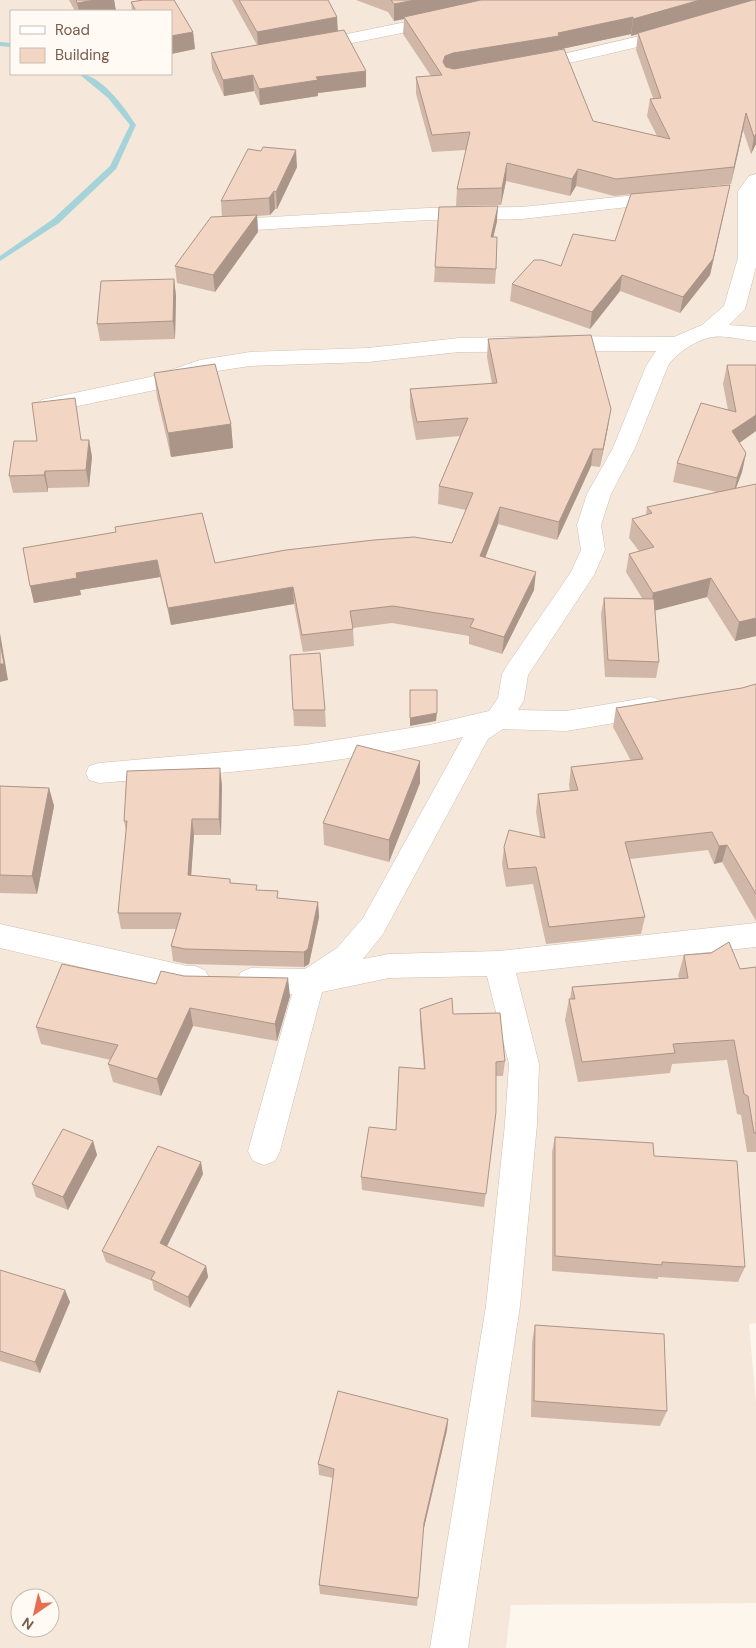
<svg xmlns="http://www.w3.org/2000/svg" width="756" height="1648" viewBox="0 0 756 1648" font-family="'DM Sans',sans-serif">
  <rect width="100%" height="100%" fill="#fdf6ec"/>
  <!-- residential -->
  <path fill="#f5e8da" fill-rule="evenodd" d="M 0,0 L 756,0 L 756,1323 L 749,1324 L 756,1403 L 756,1603 L 511,1605 L 506,1648 L 0,1648 ZM 11,11 L 171,11 L 171,74 L 11,74 ZM 20,1598 L 50,1598 L 50,1628 L 20,1628 Z"/>
  <g fill="none" stroke-linecap="round" stroke-linejoin="round">
    <!-- stream -->
    <g fill="#a5d3da" fill-rule="evenodd">
      <path d="M 0,42 L 11,43 L 11,47 L 0,46 Z"/>
      <path d="M 79,74 C 101,74 125,108 136,125 L 116,169 L 59,223 L 0,261 L 0,256 L 53,219 L 110,166 L 130,125 L 108,98 Z"/>
    </g>
    <!-- minor casing -->
    <g stroke="#d1beb0" stroke-width="1">
      <g id="minor">
        <path d="M 440,15 L 446,16 L 449,20 L 446,24 L 313,51 L 307,50 L 304,46 L 307,42 L 313,41 Z"/>
        <path d="M 674,28 L 680,29 L 683,33 L 680,37 L 531,72 L 525,71 L 522,67 L 525,63 Z"/>
        <path d="M 756,174 L 756,267 L 745,309 L 729,325 L 756,327 L 756,341 C 743,340 726,335 713,337 C 697,339 676,353 668,366 L 635,448 L 611,494 L 601,525 L 605,550 L 594,575 L 528,675 L 524,700 L 518,710 L 566,711 L 651,697 L 660,700 L 664,707 L 660,714 L 651,717 L 566,731 L 503,729 L 488,739 L 383,934 L 363,959 L 389,954 L 499,951 L 756,923 L 756,947 L 516,973 L 539,1064 L 537,1124 L 520,1306 L 468,1648 L 430,1648 L 486,1306 L 505,1124 L 509,1064 L 487,976 L 389,978 L 322,992 L 280,1151 L 275,1161 L 264,1165 L 253,1161 L 248,1151 L 292,994 L 251,994 L 241,990 L 236,981 L 241,972 L 251,968 L 305,969 L 337,948 L 363,918 L 463,737 C 343,765 221,773 99,783 L 89,780 L 86,773 L 89,766 L 99,763 L 305,745 L 429,725 L 489,711 L 498,698 L 502,674 L 506,667 L 571,572 L 581,550 L 577,525 L 587,494 L 613,448 L 646,366 L 656,351 L 459,352 L 368,362 L 250,366 L 204,373 L 155,390 L 49,412 L 41,410 L 38,405 L 41,400 L 150,377 L 200,360 L 250,352 L 368,348 L 459,338 L 552,336 L 674,337 L 702,325 L 724,306 L 738,258 L 738,191 L 749,176 Z"/>
        <path d="M 665,192 L 672,194 L 675,198 L 672,202 L 522,219 L 428,220 L 221,232 L 214,230 L 211,226 L 214,222 L 221,220 L 428,208 L 522,207 Z"/>
        <path d="M 0,924 L 187,966 L 195,966 L 205,970 L 210,979 L 205,988 L 195,992 L 187,992 L 0,948 Z"/>
      </g>
    </g>
    <!-- minor -->
    <use href="#minor" fill="#fff" fill-rule="evenodd"/>
  </g>
  <!-- wall -->
  <g fill="#d1b7a8" fill-rule="evenodd">
    <path d="M 69,0 L 114,0 L 116,11 L 75,11 Z"/>
    <path d="M 143,0 L 174,0 L 193,32 L 195,49 L 171,54 L 171,11 L 132,11 L 131,2 Z"/>
    <path d="M 232,0 L 328,0 L 338,31 L 366,71 L 366,87 L 318,93 L 318,96 L 260,105 L 254,91 L 224,96 L 212,69 L 211,53 L 257,45 Z"/>
    <path d="M 356,0 L 756,0 L 756,144 L 751,154 L 743,130 L 731,184 L 614,196 L 576,186 L 570,196 L 506,181 L 501,205 L 456,206 L 457,189 L 466,150 L 432,152 L 416,94 L 416,77 L 431,76 L 403,34 L 404,19 L 394,21 L 388,12 ZM 631,34 L 631,36 L 638,34 L 636,50 L 653,98 L 650,99 L 647,116 L 657,136 L 593,121 L 557,51 L 557,50 Z"/>
    <path d="M 261,151 L 297,167 L 277,209 L 275,209 L 270,215 L 257,216 L 258,232 L 215,292 L 177,283 L 175,266 L 222,217 L 221,201 Z"/>
    <path d="M 727,201 L 710,275 L 680,313 L 620,291 L 590,329 L 510,301 L 512,284 L 561,266 L 615,241 Z"/>
    <path d="M 497,221 L 493,237 L 496,269 L 495,284 L 434,282 L 435,267 Z"/>
    <path d="M 174,279 L 176,296 L 175,339 L 100,341 L 97,324 Z"/>
    <path d="M 488,339 L 608,427 L 600,467 L 591,466 L 557,540 L 498,524 L 485,558 L 534,590 L 502,654 L 469,644 L 469,636 L 392,623 L 353,628 L 354,646 L 303,652 L 294,604 L 171,625 L 160,577 L 80,590 L 81,595 L 34,603 L 23,548 L 215,563 L 452,543 L 466,510 L 438,504 L 439,486 L 460,436 L 416,440 L 410,407 L 410,389 L 492,384 L 487,357 Z"/>
    <path d="M 727,365 L 756,431 L 739,443 L 746,453 L 742,472 L 736,488 L 756,636 L 735,641 L 707,597 L 655,610 L 659,662 L 656,678 L 605,677 L 601,614 L 604,598 L 642,598 L 626,572 L 629,554 L 639,551 L 629,538 L 632,519 L 646,515 L 647,507 L 717,492 L 673,482 L 677,463 L 728,410 L 723,384 Z"/>
    <path d="M 154,373 L 231,424 L 233,448 L 171,457 L 157,397 Z"/>
    <path d="M 82,440 L 89,440 L 92,457 L 89,487 L 48,488 L 48,492 L 13,493 L 9,476 Z"/>
    <path d="M 290,655 L 325,710 L 326,727 L 294,726 Z"/>
    <path d="M 756,684 L 756,921 L 722,862 L 714,864 L 708,850 L 630,859 L 645,917 L 641,934 L 546,944 L 533,884 L 506,887 L 502,864 L 504,847 L 540,837 L 536,812 L 538,794 L 570,791 L 569,785 L 571,767 L 631,761 L 613,727 L 616,708 L 742,688 Z"/>
    <path d="M 420,783 L 389,862 L 324,845 L 323,823 Z"/>
    <path d="M 222,785 L 221,835 L 194,835 L 191,876 L 230,879 L 231,883 L 257,890 L 278,898 L 318,902 L 319,917 L 309,964 L 304,967 L 187,964 L 173,961 L 171,946 L 176,929 L 121,929 L 118,913 L 126,831 L 124,821 Z"/>
    <path d="M 0,786 L 49,788 L 54,806 L 37,894 L 0,893 Z"/>
    <path d="M 684,955 L 740,969 L 756,967 L 756,1152 L 747,1152 L 741,1115 L 737,1114 L 727,1060 L 672,1064 L 670,1073 L 578,1082 L 565,1020 L 569,999 L 570,999 L 572,987 L 679,978 L 678,976 Z"/>
    <path d="M 184,976 L 290,996 L 277,1041 L 193,1026 L 161,1096 L 113,1082 L 108,1064 L 111,1060 L 41,1044 L 36,1027 L 156,984 Z"/>
    <path d="M 420,1009 L 453,1014 L 505,1061 L 503,1076 L 496,1076 L 496,1112 L 484,1207 L 362,1190 L 361,1177 L 396,1130 L 424,1069 L 420,1024 Z"/>
    <path d="M 555,1137 L 654,1156 L 745,1267 L 738,1282 L 658,1277 L 658,1279 L 552,1271 L 552,1152 Z"/>
    <path d="M 93,1141 L 97,1155 L 68,1210 L 36,1197 L 32,1184 Z"/>
    <path d="M 203,1174 L 167,1246 L 206,1266 L 208,1277 L 190,1308 L 154,1290 L 152,1281 L 106,1262 L 102,1251 Z"/>
    <path d="M 0,1270 L 70,1302 L 40,1373 L 0,1361 Z"/>
    <path d="M 535,1325 L 667,1411 L 660,1426 L 531,1417 L 532,1342 Z"/>
    <path d="M 448,1419 L 447,1430 L 423,1532 L 417,1606 L 320,1594 L 319,1585 L 333,1478 L 319,1475 L 318,1464 Z"/>
  </g>
  <!-- shaded-wall -->
  <g fill="#aa9588">
    <path d="M 95,0 L 114,0 L 116,11 L 79,11 L 77,3 Z"/>
    <path d="M 415,0 L 485,0 L 404,17 L 404,19 L 394,21 L 394,4 Z"/>
    <path d="M 700,0 L 756,0 L 631,36 L 633,19 Z"/>
    <path d="M 337,17 L 338,33 L 258,47 L 257,32 Z"/>
    <path d="M 633,17 L 631,34 L 557,50 L 557,53 L 444,73 L 443,62 L 445,56 L 453,53 L 558,33 Z"/>
    <path d="M 193,32 L 195,49 L 171,54 L 171,36 Z"/>
    <path d="M 366,71 L 366,87 L 318,93 L 318,96 L 260,105 L 259,89 L 316,77 Z"/>
    <path d="M 253,75 L 254,91 L 224,96 L 223,80 Z"/>
    <path d="M 746,113 L 743,130 L 731,184 L 734,167 Z"/>
    <path d="M 756,134 L 756,144 L 751,154 L 754,137 Z"/>
    <path d="M 296,150 L 297,167 L 277,209 L 276,192 Z"/>
    <path d="M 507,163 L 506,181 L 501,205 L 502,188 Z"/>
    <path d="M 578,169 L 576,186 L 570,196 L 572,179 Z"/>
    <path d="M 730,185 L 710,275 L 680,313 L 683,297 Z"/>
    <path d="M 274,191 L 275,209 L 270,215 L 269,198 Z"/>
    <path d="M 498,206 L 497,221 L 490,252 L 491,237 Z"/>
    <path d="M 257,215 L 258,232 L 215,292 L 213,275 Z"/>
    <path d="M 622,275 L 620,291 L 590,329 L 592,312 Z"/>
    <path d="M 174,279 L 176,296 L 175,339 L 173,321 Z"/>
    <path d="M 611,409 L 608,427 L 600,467 L 603,449 Z"/>
    <path d="M 756,415 L 756,431 L 728,451 L 732,431 Z"/>
    <path d="M 231,424 L 233,448 L 171,457 L 168,433 Z"/>
    <path d="M 89,440 L 92,457 L 89,487 L 86,470 Z"/>
    <path d="M 593,449 L 591,466 L 557,540 L 559,522 Z"/>
    <path d="M 746,453 L 742,472 L 733,496 L 737,478 Z"/>
    <path d="M 45,471 L 48,488 L 48,492 L 44,475 Z"/>
    <path d="M 500,507 L 498,524 L 479,574 L 480,556 Z"/>
    <path d="M 157,560 L 160,577 L 80,590 L 81,595 L 34,603 L 30,586 L 76,573 Z"/>
    <path d="M 536,572 L 534,590 L 502,654 L 504,637 Z"/>
    <path d="M 711,578 L 707,597 L 650,612 L 653,593 Z"/>
    <path d="M 293,587 L 294,604 L 171,625 L 168,608 Z"/>
    <path d="M 756,618 L 756,636 L 735,641 L 739,622 Z"/>
    <path d="M 0,633 L 8,680 L 0,682 Z"/>
    <path d="M 437,713 L 436,721 L 410,726 L 410,718 Z"/>
    <path d="M 420,761 L 420,783 L 389,862 L 389,840 Z"/>
    <path d="M 220,768 L 222,785 L 221,835 L 219,819 Z"/>
    <path d="M 49,788 L 54,806 L 37,894 L 32,876 Z"/>
    <path d="M 192,819 L 194,835 L 190,891 L 188,875 Z"/>
    <path d="M 727,845 L 722,862 L 714,864 L 719,846 Z"/>
    <path d="M 318,902 L 319,917 L 309,964 L 304,967 L 304,952 Z"/>
    <path d="M 288,978 L 290,996 L 277,1041 L 275,1024 Z"/>
    <path d="M 190,1008 L 193,1026 L 161,1096 L 157,1079 Z"/>
    <path d="M 93,1141 L 97,1155 L 68,1210 L 63,1197 Z"/>
    <path d="M 201,1162 L 203,1174 L 163,1254 L 160,1243 Z"/>
    <path d="M 206,1266 L 208,1277 L 190,1308 L 188,1297 Z"/>
    <path d="M 65,1290 L 70,1302 L 40,1373 L 35,1362 Z"/>
    <path d="M 448,1419 L 447,1430 L 423,1532 L 417,1606 L 424,1523 Z"/>
  </g>
  <!-- building -->
  <g fill="#f3d5c3" stroke="#aa9588">
    <path d="M 76,0 L 95,0 L 77,3 Z"/>
    <path d="M 143,0 L 174,0 L 193,32 L 171,36 L 171,11 L 136,11 L 131,2 Z"/>
    <path d="M 239,0 L 328,0 L 337,17 L 257,32 Z"/>
    <path d="M 391,0 L 415,0 L 394,4 Z"/>
    <path d="M 481,0 L 700,0 L 633,19 L 633,17 L 558,33 L 559,36 L 453,53 L 445,56 L 443,62 L 446,67 L 454,69 L 564,49 L 593,121 L 670,139 L 650,99 L 661,98 L 638,33 L 753,0 L 756,0 L 756,134 L 754,137 L 746,113 L 734,167 L 616,179 L 578,169 L 572,179 L 507,163 L 502,188 L 457,189 L 470,132 L 432,135 L 416,77 L 442,75 L 404,17 Z"/>
    <path d="M 344,30 L 366,71 L 316,77 L 318,80 L 259,89 L 253,75 L 223,80 L 211,53 Z"/>
    <path d="M 263,147 L 296,150 L 276,192 L 274,191 L 269,198 L 221,201 L 248,149 L 261,151 Z"/>
    <path d="M 730,185 L 713,259 L 683,297 L 622,275 L 592,312 L 512,284 L 534,260 L 542,260 L 561,266 L 573,234 L 615,241 L 631,194 Z"/>
    <path d="M 498,206 L 491,237 L 497,237 L 496,269 L 435,267 L 439,207 Z"/>
    <path d="M 257,215 L 213,275 L 175,266 L 211,217 Z"/>
    <path d="M 174,279 L 173,321 L 97,324 L 101,281 Z"/>
    <path d="M 591,335 L 611,409 L 603,449 L 593,449 L 559,522 L 500,507 L 480,556 L 536,572 L 504,637 L 470,627 L 474,619 L 393,606 L 350,611 L 353,629 L 302,635 L 293,587 L 168,608 L 157,560 L 76,573 L 77,578 L 30,586 L 23,548 L 116,532 L 115,527 L 202,513 L 215,563 L 286,550 L 374,540 L 414,537 L 452,543 L 473,493 L 439,486 L 468,418 L 417,422 L 410,389 L 497,383 L 488,339 Z"/>
    <path d="M 215,364 L 231,424 L 168,433 L 154,373 Z"/>
    <path d="M 727,365 L 756,365 L 756,415 L 732,431 L 746,453 L 737,478 L 677,463 L 701,403 L 736,412 Z"/>
    <path d="M 75,398 L 81,440 L 89,440 L 86,470 L 45,471 L 44,475 L 9,476 L 14,441 L 37,441 L 32,403 Z"/>
    <path d="M 756,484 L 756,618 L 739,622 L 711,578 L 653,593 L 629,554 L 654,547 L 632,519 L 652,513 L 647,507 Z"/>
    <path d="M 604,598 L 654,599 L 659,662 L 608,660 Z"/>
    <path d="M 0,642 L 4,664 L 0,664 Z"/>
    <path d="M 320,653 L 325,710 L 293,710 L 290,655 Z"/>
    <path d="M 756,684 L 756,894 L 727,845 L 719,846 L 712,832 L 625,842 L 645,917 L 549,927 L 536,867 L 508,869 L 504,847 L 509,830 L 545,838 L 538,794 L 578,790 L 571,767 L 643,759 L 616,708 L 742,688 Z"/>
    <path d="M 410,690 L 437,690 L 437,713 L 410,718 Z"/>
    <path d="M 357,745 L 420,761 L 389,840 L 323,823 Z"/>
    <path d="M 220,768 L 219,819 L 192,819 L 188,875 L 230,879 L 230,883 L 257,885 L 256,890 L 278,891 L 277,898 L 318,902 L 308,949 L 304,952 L 185,949 L 171,946 L 181,913 L 118,913 L 127,821 L 124,821 L 127,771 Z"/>
    <path d="M 0,786 L 49,788 L 32,876 L 0,875 Z"/>
    <path d="M 729,942 L 740,969 L 756,967 L 756,1133 L 754,1133 L 748,1096 L 744,1094 L 734,1040 L 673,1044 L 675,1053 L 582,1062 L 569,999 L 575,999 L 572,987 L 688,978 L 684,955 L 711,953 Z"/>
    <path d="M 62,964 L 156,984 L 161,971 L 184,976 L 288,978 L 275,1024 L 190,1008 L 157,1079 L 108,1064 L 118,1045 L 36,1027 Z"/>
    <path d="M 452,998 L 453,1014 L 500,1013 L 505,1061 L 496,1062 L 496,1112 L 486,1194 L 361,1177 L 369,1127 L 396,1130 L 399,1067 L 425,1069 L 420,1009 Z"/>
    <path d="M 63,1129 L 93,1141 L 63,1197 L 32,1184 Z"/>
    <path d="M 555,1137 L 653,1143 L 654,1156 L 737,1161 L 745,1267 L 662,1262 L 662,1265 L 555,1256 Z"/>
    <path d="M 158,1146 L 201,1162 L 160,1243 L 206,1266 L 188,1297 L 151,1279 L 155,1272 L 102,1251 Z"/>
    <path d="M 0,1270 L 65,1290 L 35,1362 L 0,1351 Z"/>
    <path d="M 535,1325 L 664,1334 L 667,1411 L 534,1401 Z"/>
    <path d="M 338,1391 L 448,1419 L 424,1523 L 418,1598 L 319,1585 L 334,1469 L 318,1464 Z"/>
  </g>
  <!-- legend -->
  <rect x="10" y="10" width="162" height="65" fill="#fffaf3" stroke="#cabbb1"/>
  <rect x="20" y="26" width="25" height="8" fill="#ffffff" stroke="#cabbb1"/>
  <text x="55" y="35" font-size="15" fill="#7a5c4d">Road</text>
  <rect x="20" y="48" width="25" height="15" fill="#f3d5c3" stroke="#cabbb1"/>
  <text x="55" y="60" font-size="15" fill="#7a5c4d">Building</text>
  <!-- north arrow -->
  <g transform="translate(35 1613) rotate(214)"><circle r="24" fill="#fffaf3" stroke="#cabbb1"/>
  <path d="M0-4L9 19L0 12L-9 19Z" fill="#e76f51"/>
  <text y="-8" font-size="14" font-weight="bold" text-anchor="middle" fill="#7a5c4d">N</text>
  </g>
</svg>
